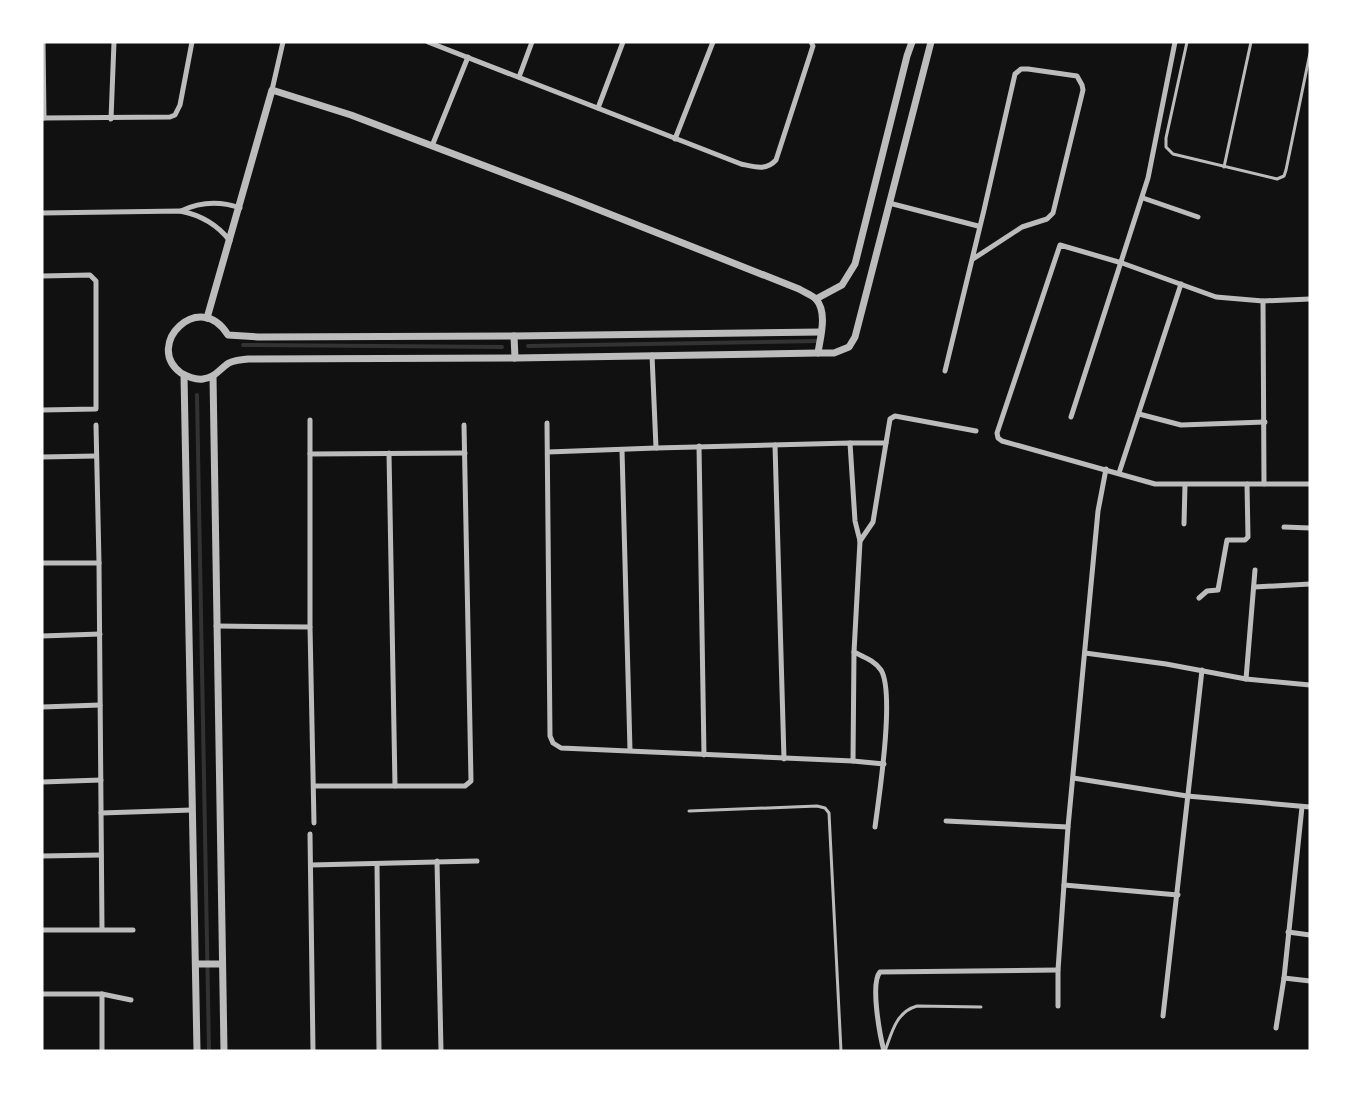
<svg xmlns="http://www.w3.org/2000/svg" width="1352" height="1093" viewBox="0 0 1352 1093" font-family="'DM Sans',sans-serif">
  <rect width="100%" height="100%" fill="#111"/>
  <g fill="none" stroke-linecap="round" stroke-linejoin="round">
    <!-- stream -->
    <g stroke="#333" stroke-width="4">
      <path d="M 243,345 L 502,347"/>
      <path d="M 528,346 L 818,341"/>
      <path d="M 197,395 L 209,1051"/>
    </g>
    <!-- service -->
    <g stroke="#bcbcbc" stroke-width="3">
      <path d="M 1187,42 L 1166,138 L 1166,147 L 1173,154 L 1277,179 L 1284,176 L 1286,170 L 1310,53"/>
      <path d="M 1224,167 L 1251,42"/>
      <path d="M 689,811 L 817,806 L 825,808 L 829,813 L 841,1051"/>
      <path d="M 885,1051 C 892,1032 896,1012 917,1006 L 981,1007"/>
    </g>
    <!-- minor -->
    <g stroke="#bcbcbc" stroke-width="5">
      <path d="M 43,42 L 44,118"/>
      <path d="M 428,42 L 741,164 C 755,167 766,171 776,160 L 813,46 L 811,42"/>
      <path d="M 519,77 L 532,42"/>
      <path d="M 272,90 L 283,42"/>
      <path d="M 598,108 L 623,42"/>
      <path d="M 42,118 L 170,117 L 175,115 L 180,105 L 192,42"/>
      <path d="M 111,119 L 114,42"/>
      <path d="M 675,139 L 713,42"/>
      <path d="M 432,146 L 468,57"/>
      <path d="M 1143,198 L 1198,217"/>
      <path d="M 889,203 L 978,226"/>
      <path d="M 181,211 C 200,202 220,201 240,208"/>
      <path d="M 42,213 L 180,211 C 201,215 217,224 230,241"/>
      <path d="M 42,276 L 90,275 L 96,281 L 96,409 L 42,410"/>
      <path d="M 1310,299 L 1263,301 L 1216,297 L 1122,263 L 1060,245 L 997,433 L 998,438 L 1002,441 L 1155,484 L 1310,484"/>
      <path d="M 1263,301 L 1264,484"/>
      <path d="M 945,371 L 984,210 L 1015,74 L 1021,69 L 1028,69 L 1077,76 L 1082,85 L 1083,90 L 1053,213 L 1047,219 L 1022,227 L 973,259"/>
      <path d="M 1139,414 L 1181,425 L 1265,422"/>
      <path d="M 1071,417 L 1148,178 L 1175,42"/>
      <path d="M 310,420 L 310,627 L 314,823"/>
      <path d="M 547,423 L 550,736 L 553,743 L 561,748 L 853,761 L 854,652 L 860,541 L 855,521 L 850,443 L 656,448 L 652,355"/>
      <path d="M 96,425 L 99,563 L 102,929"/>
      <path d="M 850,443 L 886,443 L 873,522 L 860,541"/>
      <path d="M 886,443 L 890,419 L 895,416 L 976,431"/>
      <path d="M 775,445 L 784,759"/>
      <path d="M 699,446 L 704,755"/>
      <path d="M 622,450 L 630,750"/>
      <path d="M 548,452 L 656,448"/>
      <path d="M 389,453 L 395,786"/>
      <path d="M 310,454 L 465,453"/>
      <path d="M 42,457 L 96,456"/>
      <path d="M 1119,473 L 1181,284"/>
      <path d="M 1184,524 L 1185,485"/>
      <path d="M 1284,527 L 1310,528"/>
      <path d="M 42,563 L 99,563"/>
      <path d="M 1254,587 L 1310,584"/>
      <path d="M 1199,598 L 1207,591 L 1218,590 L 1227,540 L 1245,540 L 1248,537 L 1247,484"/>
      <path d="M 216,626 L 310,627"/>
      <path d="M 42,636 L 100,634"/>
      <path d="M 854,652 C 864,657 875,661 881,670 C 895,693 879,797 875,827"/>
      <path d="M 1085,653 L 1166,664 L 1246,679 L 1310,685"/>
      <path d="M 1246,679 L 1255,570"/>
      <path d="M 42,707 L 100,705"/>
      <path d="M 853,761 L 884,764"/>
      <path d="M 1073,778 L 1187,796 L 1310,807"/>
      <path d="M 42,782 L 101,780"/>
      <path d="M 314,786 L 465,786 L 471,781 L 464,425"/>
      <path d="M 101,813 L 192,810"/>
      <path d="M 946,821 L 1068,827"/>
      <path d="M 310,834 L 313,1051"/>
      <path d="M 42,856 L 101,855"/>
      <path d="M 437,861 L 441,1051"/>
      <path d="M 377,864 L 379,1051"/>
      <path d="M 311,865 L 477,861"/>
      <path d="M 1064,885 L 1178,895"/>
      <path d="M 42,930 L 133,930"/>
      <path d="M 1288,932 L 1310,935"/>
      <path d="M 1284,978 L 1310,981"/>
      <path d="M 42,994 L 102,994 L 102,1051"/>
      <path d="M 102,994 L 131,1000"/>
      <path d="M 1058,1006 L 1058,970 L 1068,827 L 1098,511 L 1106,469"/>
      <path d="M 1163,1016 L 1202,670"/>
      <path d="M 1276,1028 L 1284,978 L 1302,807"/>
      <path d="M 884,1051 C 880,1036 870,983 880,972 L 1058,970"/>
    </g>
    <!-- tertiary -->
    <g stroke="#bcbcbc" stroke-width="7">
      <path d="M 816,299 L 842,285 L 855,264 L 907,56 L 912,42"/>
      <path d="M 207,318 L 272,90 L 351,115 L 564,196 L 799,289 C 804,292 812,295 816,299 C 828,313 820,338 818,353"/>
      <path d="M 821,332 L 514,336 L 258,337 L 228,335 C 200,288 143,345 181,373 C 188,377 195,380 203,379 C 214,378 218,371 226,365 C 231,360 242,360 248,359 L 515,358 L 818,353 L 834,353 L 849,347 L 855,337 L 931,42"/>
      <path d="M 514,336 L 515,358"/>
      <path d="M 184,375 L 197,1051"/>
      <path d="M 213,376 L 224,1051"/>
      <path d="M 196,964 L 222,964"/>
    </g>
  </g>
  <!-- border -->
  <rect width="1352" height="1093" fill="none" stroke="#ffffff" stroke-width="87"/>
</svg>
